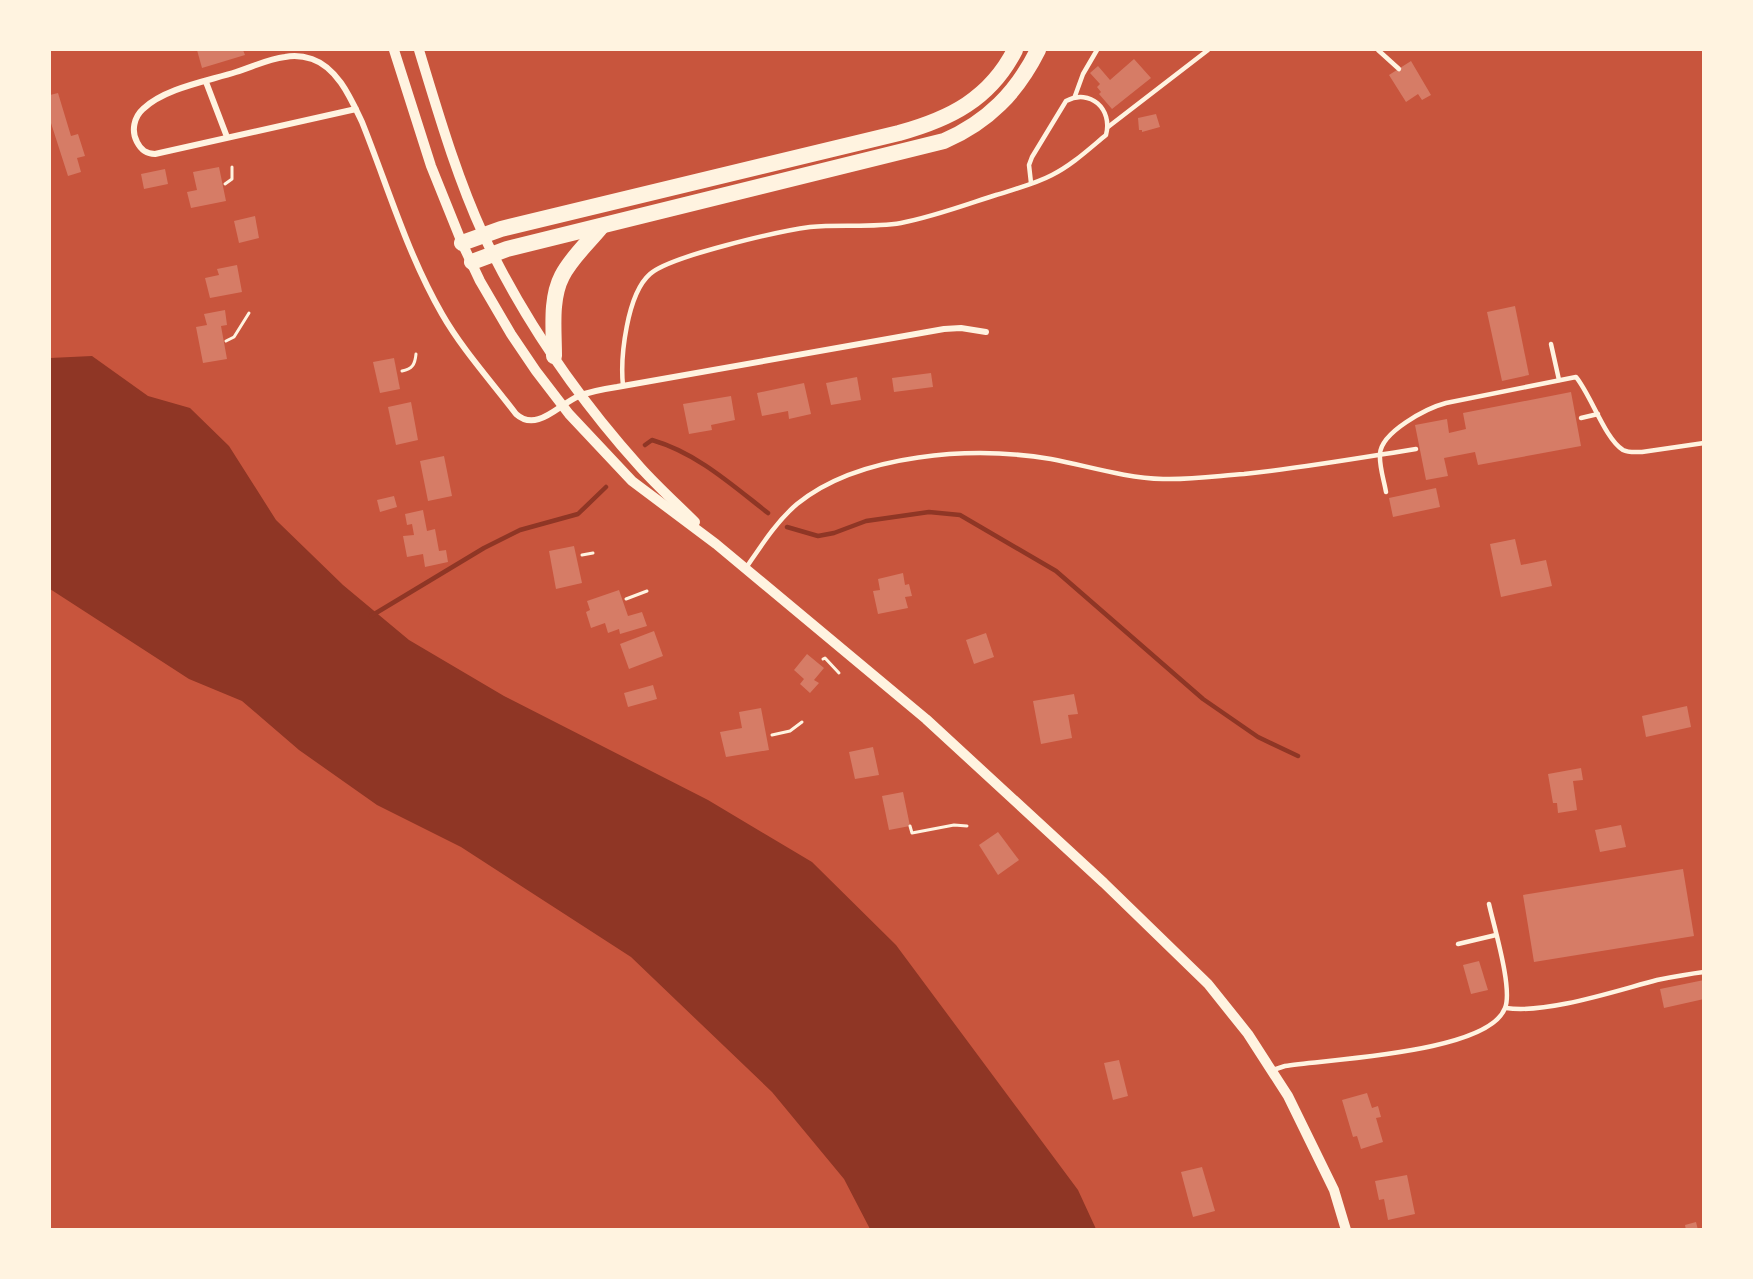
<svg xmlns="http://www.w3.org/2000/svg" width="1753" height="1279" viewBox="0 0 1753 1279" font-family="'Nunito Sans',sans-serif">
  <rect width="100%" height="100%" fill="#c8553d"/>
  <!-- water -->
  <path fill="#8f3625" d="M 92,356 L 148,396 L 190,408 L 229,446 L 276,520 L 343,585 L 409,640 L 504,696 L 708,800 L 812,862 L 896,945 L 1078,1190 L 1096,1229 L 870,1229 L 844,1179 L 772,1092 L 631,957 L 461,847 L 377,805 L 299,750 L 242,701 L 189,679 L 50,589 L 50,358 Z"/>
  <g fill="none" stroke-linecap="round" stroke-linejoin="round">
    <!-- stream -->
    <g stroke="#8f3625" stroke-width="4.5">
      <path d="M 645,445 L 652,440 C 697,453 732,485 768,513"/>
      <path d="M 787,527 L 818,536 L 834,533 L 866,521 L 929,512 L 960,515 L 1056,571 L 1203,699 L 1258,737 L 1298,756"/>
      <path d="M 371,616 L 484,548 L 520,530 L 578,514 L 606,487"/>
    </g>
  </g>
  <!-- building -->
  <g fill="#d67c66">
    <path d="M 197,50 L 243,50 L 245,55 L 202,68 Z"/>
    <path d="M 1134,59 L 1151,78 L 1112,109 L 1099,94 L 1101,92 L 1097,87 L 1100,84 L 1090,73 L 1098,66 L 1110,80 Z"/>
    <path d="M 1411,61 L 1431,95 L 1422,100 L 1418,94 L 1406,102 L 1389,75 Z"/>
    <path d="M 58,93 L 71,136 L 78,134 L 85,156 L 77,158 L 81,172 L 68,176 L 50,120 L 50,95 Z"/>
    <path d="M 1156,114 L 1160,127 L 1142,132 L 1142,130 L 1139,130 L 1138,118 Z"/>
    <path d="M 219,167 L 226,201 L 191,208 L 187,192 L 197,190 L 193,172 Z"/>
    <path d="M 165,169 L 168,184 L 144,189 L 141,174 Z"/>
    <path d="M 255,216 L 259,238 L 239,243 L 234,221 Z"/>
    <path d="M 237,265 L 242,292 L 210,298 L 205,278 L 219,275 L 217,269 Z"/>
    <path d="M 1515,306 L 1529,375 L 1502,381 L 1487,312 Z"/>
    <path d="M 225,310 L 227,325 L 221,326 L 227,359 L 203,363 L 196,327 L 207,325 L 204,314 Z"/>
    <path d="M 394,358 L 400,389 L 380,393 L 373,362 Z"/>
    <path d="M 931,373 L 933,387 L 894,392 L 892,378 Z"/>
    <path d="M 857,377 L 861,400 L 831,405 L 826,383 Z"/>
    <path d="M 804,383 L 811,414 L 789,419 L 788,411 L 762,416 L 757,393 Z"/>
    <path d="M 1571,392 L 1581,446 L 1478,465 L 1475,452 L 1444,458 L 1448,476 L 1426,480 L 1415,425 L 1447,419 L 1449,433 L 1466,429 L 1463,413 Z"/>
    <path d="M 731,396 L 735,420 L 711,425 L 712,430 L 689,434 L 683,404 Z"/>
    <path d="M 411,402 L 418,440 L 396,445 L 388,407 Z"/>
    <path d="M 444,456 L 452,496 L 428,501 L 420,461 Z"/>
    <path d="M 1436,488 L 1440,507 L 1393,517 L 1389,498 Z"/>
    <path d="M 394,496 L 397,507 L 380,512 L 377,500 Z"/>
    <path d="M 423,510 L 427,531 L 435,529 L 439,551 L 446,550 L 448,562 L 425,567 L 423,554 L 407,557 L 403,536 L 414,535 L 412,524 L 407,525 L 405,514 Z"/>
    <path d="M 1515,539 L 1521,565 L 1546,560 L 1552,586 L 1501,597 L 1490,544 Z"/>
    <path d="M 574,546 L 582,583 L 556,589 L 549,551 Z"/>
    <path d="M 903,573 L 905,585 L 909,584 L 912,596 L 905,597 L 908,608 L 878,614 L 873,591 L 880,590 L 878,579 Z"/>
    <path d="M 619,590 L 628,616 L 642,612 L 647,626 L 620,634 L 619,629 L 608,633 L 605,623 L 591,628 L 586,612 L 590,610 L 587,601 Z"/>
    <path d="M 654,631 L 663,656 L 629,669 L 620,644 Z"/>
    <path d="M 986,633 L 994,657 L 974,664 L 966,640 Z"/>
    <path d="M 807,654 L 824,668 L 814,680 L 819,683 L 810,693 L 800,684 L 804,679 L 794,670 Z"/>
    <path d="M 653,685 L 657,699 L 628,707 L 624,693 Z"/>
    <path d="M 1074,694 L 1078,714 L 1068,715 L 1072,738 L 1041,744 L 1033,701 Z"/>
    <path d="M 1687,706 L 1691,727 L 1646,737 L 1642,716 Z"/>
    <path d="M 761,708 L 769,750 L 726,757 L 720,732 L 742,728 L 739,712 Z"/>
    <path d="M 873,747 L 879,775 L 855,779 L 849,752 Z"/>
    <path d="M 1581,768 L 1583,780 L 1573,781 L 1577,810 L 1558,813 L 1557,803 L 1553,803 L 1548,774 Z"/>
    <path d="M 903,792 L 910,826 L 889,830 L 882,796 Z"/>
    <path d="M 1621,825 L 1626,847 L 1600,852 L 1595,830 Z"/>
    <path d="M 998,832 L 1019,860 L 998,875 L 979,845 Z"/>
    <path d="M 1683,869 L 1694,936 L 1534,962 L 1523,895 Z"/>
    <path d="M 1479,961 L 1488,990 L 1471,994 L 1463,965 Z"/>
    <path d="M 1704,980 L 1704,999 L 1664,1008 L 1660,989 Z"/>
    <path d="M 1119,1060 L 1128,1096 L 1113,1100 L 1104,1063 Z"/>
    <path d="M 1367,1093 L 1372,1108 L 1378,1106 L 1381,1117 L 1376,1118 L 1383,1142 L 1361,1149 L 1357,1136 L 1353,1137 L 1342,1100 Z"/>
    <path d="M 1202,1167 L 1215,1211 L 1193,1217 L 1181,1172 Z"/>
    <path d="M 1407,1175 L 1415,1214 L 1388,1220 L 1384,1199 L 1379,1200 L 1375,1181 Z"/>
    <path d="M 1696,1222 L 1698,1230 L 1686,1230 L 1685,1225 Z"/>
  </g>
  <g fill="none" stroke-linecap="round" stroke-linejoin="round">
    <!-- path -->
    <g stroke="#fff3e0" stroke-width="3">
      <path d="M 225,184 L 232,179 L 232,167"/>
      <path d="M 226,341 L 234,337 L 249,313"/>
      <path d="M 402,371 C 412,369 415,365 416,354"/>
      <path d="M 582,555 L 593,553"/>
      <path d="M 626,599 L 647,591"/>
      <path d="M 823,659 L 825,658 L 839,673"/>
      <path d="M 772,735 L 790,731 L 802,722"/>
      <path d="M 910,826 L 912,833 L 954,825 L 967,826"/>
    </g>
    <!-- service -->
    <g stroke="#fff3e0" stroke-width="4.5">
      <path d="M 1378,50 L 1399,69"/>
      <path d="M 1075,96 L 1083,74 L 1097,50"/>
      <path d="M 1108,127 L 1208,50"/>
      <path d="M 1551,344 L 1559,380"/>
      <path d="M 623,386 C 620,357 627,294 650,274 C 670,256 780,231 810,227 C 840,224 871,228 901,223 C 933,217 965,205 996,195 C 1015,189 1035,184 1052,175 C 1072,165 1089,149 1106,135 C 1113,109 1090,88 1066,101 L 1032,157 L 1029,165 L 1031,183"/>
      <path d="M 1581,418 L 1598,414"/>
      <path d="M 1386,492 C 1384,480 1379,466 1380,454 C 1381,432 1427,408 1446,403 L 1576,377 C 1591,395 1605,439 1623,450 C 1629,453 1635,452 1642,452 L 1704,443"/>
      <path d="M 746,568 C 761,546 776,522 797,504 C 860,453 973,446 1051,459 C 1088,466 1125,478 1163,479 C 1190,480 1217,476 1244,474 C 1302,468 1359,458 1416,449"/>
      <path d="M 1458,944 L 1496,935"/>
      <path d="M 1506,1008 C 1547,1014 1615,991 1657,980 C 1672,977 1688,974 1704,972"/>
      <path d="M 1273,1070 L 1285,1066 C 1328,1059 1489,1053 1505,1008 C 1513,989 1494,927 1489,904"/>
    </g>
    <!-- minor -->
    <g stroke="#fff3e0" stroke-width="6">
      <path d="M 206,82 L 227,137"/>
      <path d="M 356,109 L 155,154 C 146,154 141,150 137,142 C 131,131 134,117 143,109 C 165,88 208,81 236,72 C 252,67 268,59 285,57 C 294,55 303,56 312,59 C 338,68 351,99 362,122 C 388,187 407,253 442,314 C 462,349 491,381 516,414 C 537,433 559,404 579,396 C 591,391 604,389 617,387 L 944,329 L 961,328 L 986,332"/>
    </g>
    <!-- tertiary -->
    <g stroke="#fff3e0" stroke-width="10">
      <path d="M 394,50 L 431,166 L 462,243 L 480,281 L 511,334 L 536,371 L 569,414 L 632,481 L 716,544 L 926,719 L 1104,883 L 1208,984 L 1248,1034 L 1288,1096 L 1334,1190 L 1346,1230"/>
      <path d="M 419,50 C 438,112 456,175 483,234 C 523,318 578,398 640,467 C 657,486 677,504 695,522"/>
    </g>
    <!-- motorway -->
    <g stroke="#fff3e0" stroke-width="16">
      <path d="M 462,243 L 501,229 L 899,133 C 950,119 990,99 1015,50"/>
      <path d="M 472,262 L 507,249 L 944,141 C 988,122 1017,92 1038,50"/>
      <path d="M 554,356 C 554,330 550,299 562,276 C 571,258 588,243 601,227"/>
    </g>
  </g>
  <!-- border -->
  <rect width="1753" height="1279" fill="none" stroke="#fff3e0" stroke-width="102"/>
</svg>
